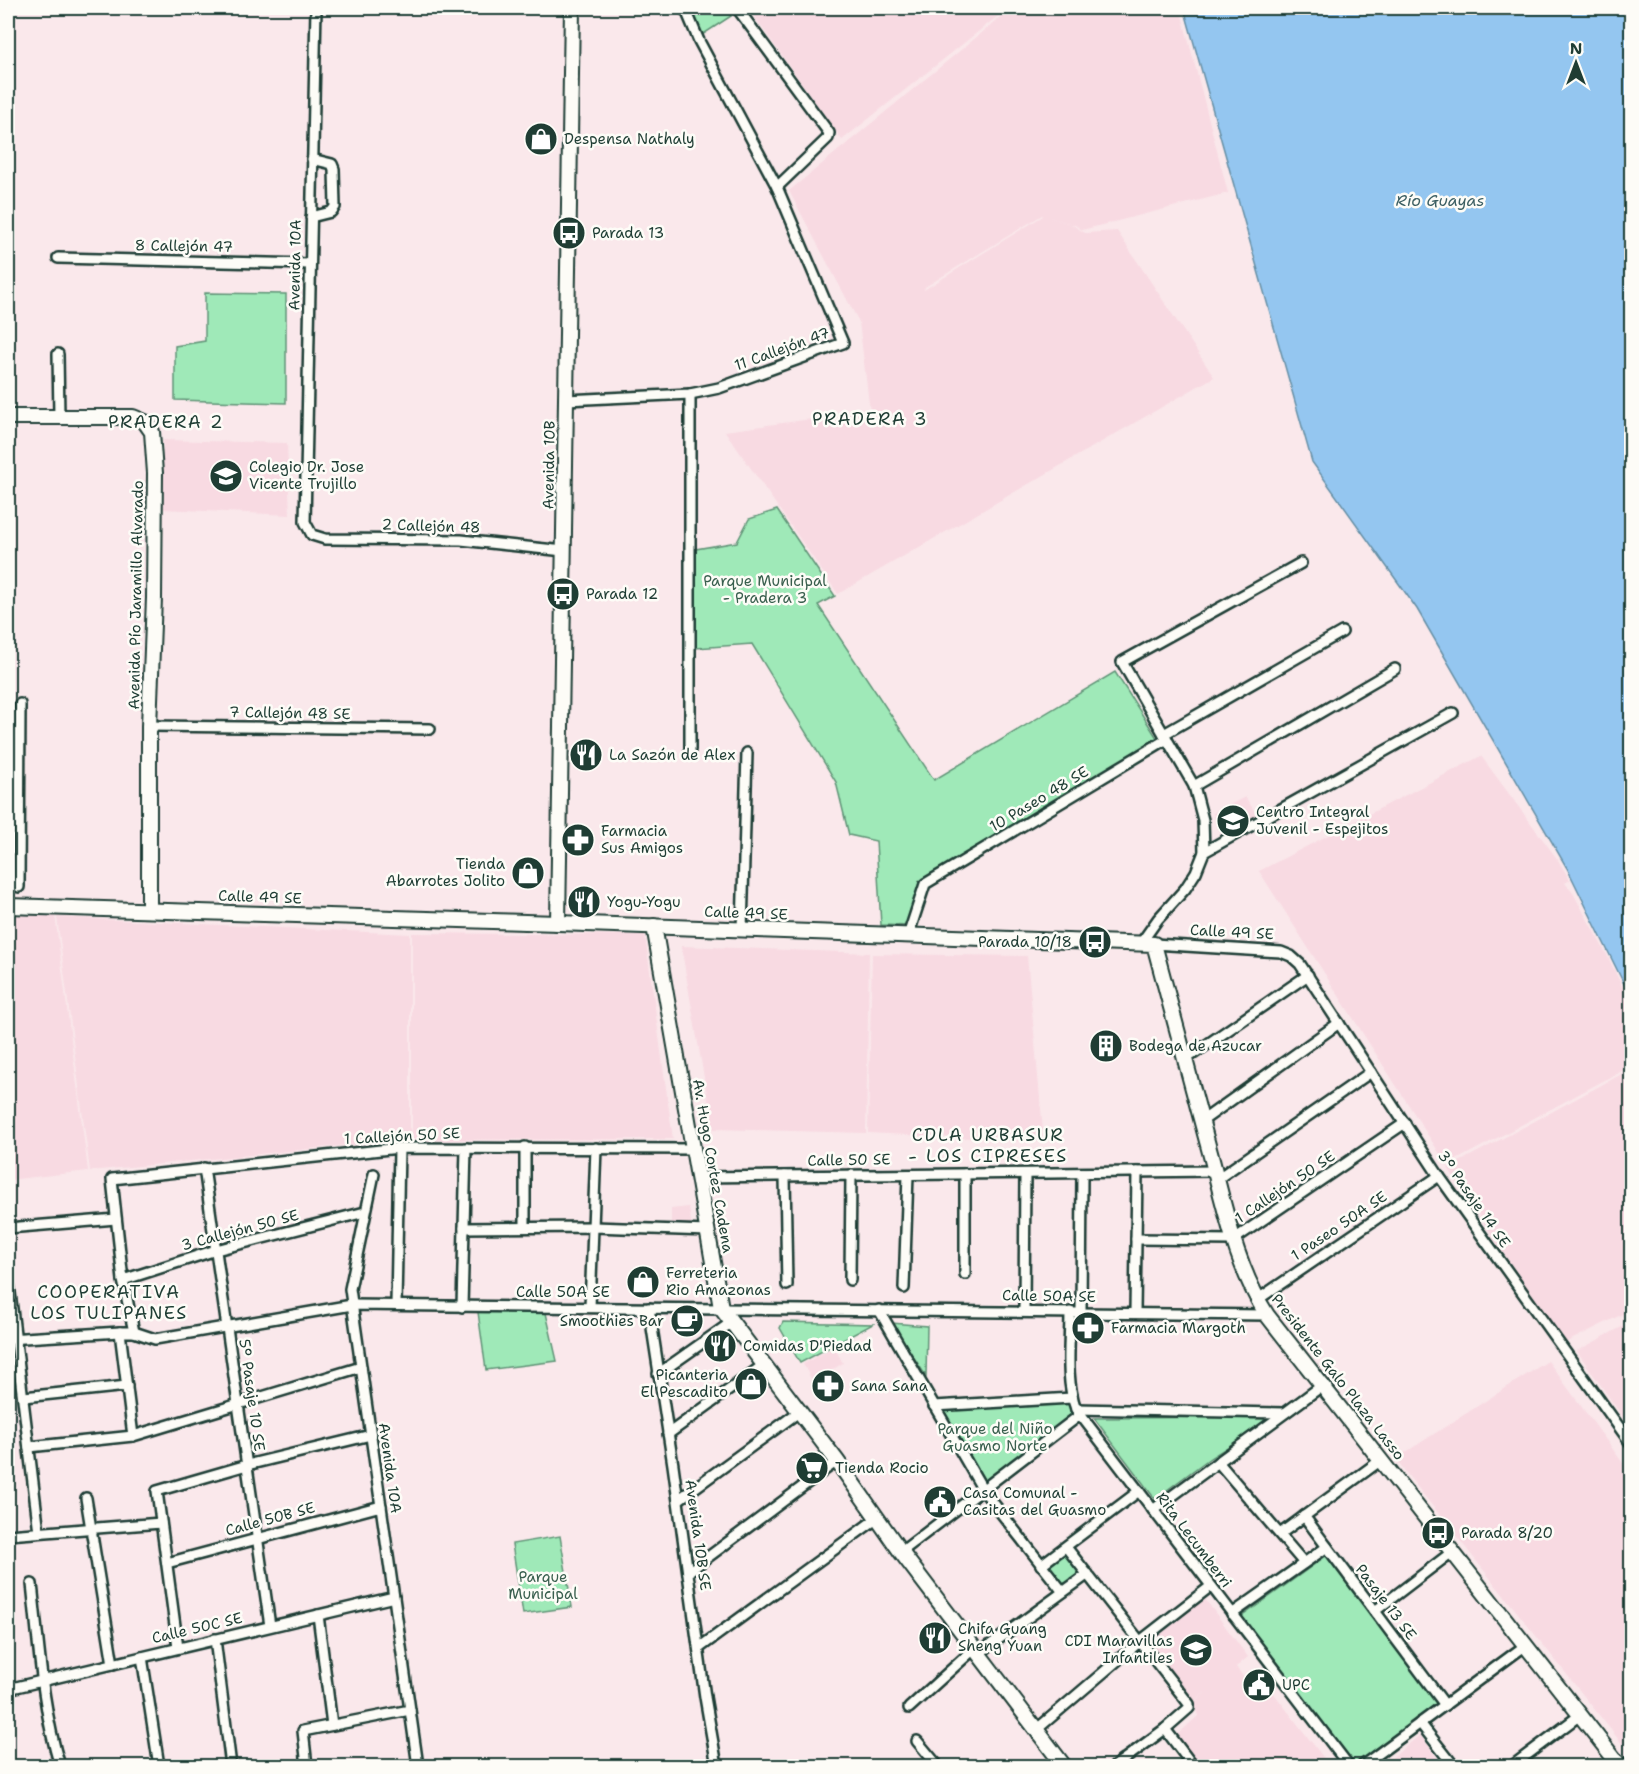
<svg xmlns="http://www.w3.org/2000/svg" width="1639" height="1774" viewBox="0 0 1639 1774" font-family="'Shantell Sans',sans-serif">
  <rect width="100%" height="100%" fill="#fae8eb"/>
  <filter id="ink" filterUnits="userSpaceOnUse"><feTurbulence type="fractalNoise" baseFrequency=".0167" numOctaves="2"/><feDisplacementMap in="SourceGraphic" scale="12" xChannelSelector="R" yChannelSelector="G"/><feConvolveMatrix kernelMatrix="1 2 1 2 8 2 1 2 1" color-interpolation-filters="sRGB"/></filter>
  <g filter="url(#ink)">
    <!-- built -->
    <g fill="#f8dae2" fill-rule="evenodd">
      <path d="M 748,8 L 1008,8 L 842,140 Z"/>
      <path d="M 1012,8 L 1180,8 L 1228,193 L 1082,230 L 1075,225 L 1044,216 L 1071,224 L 1085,233 L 1117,231 L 1214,377 L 838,594 L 725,431 L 870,411 L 859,322 L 789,191 ZM 1042,215 L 1043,216 L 924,290 L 925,287 Z"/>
      <path d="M 163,440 L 287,443 L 290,515 L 162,509 Z"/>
      <path d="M 1481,756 L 1558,860 L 1570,880 L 1565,883 L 1573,893 L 1608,957 L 1631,1005 L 1631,1066 L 1447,1165 L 1259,871 Z"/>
      <path d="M 1245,797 L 1258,816 L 1222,836 L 1213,813 Z"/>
      <path d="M 8,913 L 55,915 L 88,1171 L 8,1180 Z"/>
      <path d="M 57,917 L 410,934 L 410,1139 L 90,1171 Z"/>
      <path d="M 412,933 L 645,935 L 673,1139 L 412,1140 Z"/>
      <path d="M 681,946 L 869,953 L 866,1133 L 713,1129 Z"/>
      <path d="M 872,954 L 1027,956 L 1044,1142 L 868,1133 Z"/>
      <path d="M 1631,1069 L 1631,1310 L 1563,1344 L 1448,1168 Z"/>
      <path d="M 689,1207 L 692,1228 L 671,1227 L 671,1209 Z"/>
      <path d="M 1631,1322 L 1631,1429 L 1577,1351 Z"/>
      <path d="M 834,1347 L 843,1363 L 813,1382 L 803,1364 Z"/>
      <path d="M 1548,1361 L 1631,1474 L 1632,1737 L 1623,1745 L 1395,1459 Z"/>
      <path d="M 1205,1599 L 1248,1657 L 1236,1667 L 1260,1699 L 1272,1691 L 1330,1766 L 1199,1766 L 1176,1736 L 1199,1715 L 1192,1704 L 1206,1692 L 1192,1703 L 1144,1643 Z"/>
      <path d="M 1420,1735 L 1443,1766 L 1382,1766 Z"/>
    </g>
    <!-- green -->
    <g fill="#9fe9b8" stroke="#5f9376" stroke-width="1.5">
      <path d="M 595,8 L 724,8 L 731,16 L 699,37 L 680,14 Z"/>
      <path d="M 205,293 L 286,294 L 286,403 L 175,400 L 175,346 L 205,341 Z"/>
      <path d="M 777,510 L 835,596 L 818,605 L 934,780 L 1115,672 L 1159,741 L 923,883 L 910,926 L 881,925 L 876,841 L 849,835 L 836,782 L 752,644 L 696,648 L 696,549 L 737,542 L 749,519 Z"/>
      <path d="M 478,1312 L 546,1313 L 557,1361 L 486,1370 Z"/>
      <path d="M 783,1322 L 873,1324 L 800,1363 L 780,1328 Z"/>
      <path d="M 891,1323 L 927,1326 L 926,1376 Z"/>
      <path d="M 1069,1402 L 1076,1414 L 985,1484 L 940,1409 Z"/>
      <path d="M 1275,1417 L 1210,1458 L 1155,1499 L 1094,1418 Z"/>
      <path d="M 560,1536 L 572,1607 L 523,1614 L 512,1544 Z"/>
      <path d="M 1066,1552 L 1081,1572 L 1061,1587 L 1045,1566 Z"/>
      <path d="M 1326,1556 L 1438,1704 L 1356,1766 L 1353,1766 L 1241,1617 Z"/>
    </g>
    <!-- water -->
    <path fill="#94c6f0" stroke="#658fa5" stroke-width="1.5" d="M 1184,8 L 1631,8 L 1631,998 L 1567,868 L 1417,609 L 1312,462 Z"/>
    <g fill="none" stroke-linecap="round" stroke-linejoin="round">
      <!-- street casing -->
      <g stroke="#1f3d34" stroke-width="14">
        <g id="street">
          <path d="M 316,8 L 305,522 L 312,535 L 325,539 L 461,540 L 564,551"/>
          <path d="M 737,8 L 829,133 L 828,138 L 777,187"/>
          <path d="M 311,217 L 331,212 L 335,207 L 334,169 L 332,164 L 312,159"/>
          <path d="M 58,258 L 310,264"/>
          <path d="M 58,354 L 59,417"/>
          <path d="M 690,394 L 690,750"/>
          <path d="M 566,400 L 690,394 L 719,388 L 843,343 L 777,187 L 699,41 L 686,10"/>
          <path d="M 149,726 L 430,729"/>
          <path d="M 1164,734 L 1342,632"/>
          <path d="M 1194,786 L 1395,669"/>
          <path d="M 1204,852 L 1453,713"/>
          <path d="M 19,887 L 20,704"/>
          <path d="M 742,930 L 747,753"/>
          <path d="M 908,936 L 925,884 L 1167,739"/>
          <path d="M 1141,943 L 1158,919 L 1185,889 L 1196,872 L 1204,852 L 1203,820 L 1194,786 L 1122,662 L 1301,563"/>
          <path d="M 1154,944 L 1281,952 L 1291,956 L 1300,964 L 1439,1176 L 1632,1445"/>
          <path d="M 1186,1059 L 1308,975"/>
          <path d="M 1202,1121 L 1339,1023"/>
          <path d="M 525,1147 L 525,1227"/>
          <path d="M 204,1168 L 270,1626"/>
          <path d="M 374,1174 L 350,1289 L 418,1766"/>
          <path d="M 965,1174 L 965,1274"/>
          <path d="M 785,1176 L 787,1285"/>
          <path d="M 699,1177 L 1215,1171"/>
          <path d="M 1217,1179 L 1371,1072"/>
          <path d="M 8,1228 L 116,1219"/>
          <path d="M 464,1228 L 594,1227 L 708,1231"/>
          <path d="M 1136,1239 L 1233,1240 L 1405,1123"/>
          <path d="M 123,1280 L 216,1250 L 365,1212"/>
          <path d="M 850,1280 L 851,1175"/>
          <path d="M 9,1284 L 39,1532"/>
          <path d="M 904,1288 L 908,1175"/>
          <path d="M 1257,1300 L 1439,1176"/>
          <path d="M 396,1305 L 399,1148"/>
          <path d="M 462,1307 L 466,1148"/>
          <path d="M 590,1307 L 596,1148"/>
          <path d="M 649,1308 L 673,1465 L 705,1697 L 717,1766"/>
          <path d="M 879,1310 L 983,1490 L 1063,1592"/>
          <path d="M 1024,1311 L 1025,1174"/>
          <path d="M 1070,1312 C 1070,1343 1065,1380 1076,1409 L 1349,1766"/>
          <path d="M 1081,1312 L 1082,1173"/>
          <path d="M 1135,1312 L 1137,1172"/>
          <path d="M 120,1332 L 133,1436"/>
          <path d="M 134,1332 L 123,1280 L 112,1179 L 399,1148 L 694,1149"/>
          <path d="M 8,1339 L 120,1332 L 134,1332 L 155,1339 L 352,1305 L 1267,1315"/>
          <path d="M 658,1374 L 732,1322"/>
          <path d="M 24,1397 L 127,1386"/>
          <path d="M 934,1406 L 1072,1398"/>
          <path d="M 1076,1409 L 1284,1413"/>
          <path d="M 668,1434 L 765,1364"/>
          <path d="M 29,1447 L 133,1436 L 361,1367"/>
          <path d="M 1218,1462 L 1304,1563"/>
          <path d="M 86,1498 L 113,1664"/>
          <path d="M 678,1500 L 800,1411"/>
          <path d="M 1153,1510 L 1323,1385"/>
          <path d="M 1304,1516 L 1445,1705"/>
          <path d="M 1280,1534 L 1381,1460"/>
          <path d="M 8,1535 L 161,1523"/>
          <path d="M 1066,1547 L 1189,1704 L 1189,1708 L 1165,1729 L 1115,1766"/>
          <path d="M 901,1552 L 1080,1415"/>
          <path d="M 167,1563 L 381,1506"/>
          <path d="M 1041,1565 L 1139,1491"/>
          <path d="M 688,1572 L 837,1461"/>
          <path d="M 32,1584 C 39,1645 42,1708 60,1766"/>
          <path d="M 1375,1611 L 1452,1552"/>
          <path d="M 1232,1614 L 1327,1547"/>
          <path d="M 318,1615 L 332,1725"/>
          <path d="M 215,1639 L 231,1766"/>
          <path d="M 178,1648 L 157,1491 L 247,1465 L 371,1435"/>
          <path d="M 699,1648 L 876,1519"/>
          <path d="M 978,1654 L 1088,1574"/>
          <path d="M 142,1657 L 159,1766"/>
          <path d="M 8,1689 L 394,1597"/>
          <path d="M 909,1708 L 974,1649"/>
          <path d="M 1420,1723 L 1454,1766"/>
          <path d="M 1165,1729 L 1193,1766"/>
          <path d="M 1036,1730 L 1139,1642 L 1211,1586"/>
          <path d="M 917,1741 L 938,1766"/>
          <path d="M 307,1766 L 303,1731 L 410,1710"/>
          <path d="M 1362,1766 L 1526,1645"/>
          <path d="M 1512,1766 L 1580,1715"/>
          <path d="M 1623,1766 L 1632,1760"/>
        </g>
      </g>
      <!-- secondary casing -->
      <g stroke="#1f3d34" stroke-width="18">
        <g id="secondary">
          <path d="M 8,417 L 133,417 L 145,422 L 152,432 L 155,473 L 154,598 L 149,726 L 149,910"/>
          <path d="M 8,906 L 558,923 L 1154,944 C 1174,1016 1193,1088 1212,1160 C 1226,1213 1237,1268 1267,1315 L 1620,1766"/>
          <path d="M 558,923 L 572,8"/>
          <path d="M 654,926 L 721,1308 L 837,1461 L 901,1552 L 1064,1766"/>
        </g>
      </g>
      <!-- street -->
      <use href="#street" stroke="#fdfcf7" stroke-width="9"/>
      <!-- secondary -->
      <use href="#secondary" stroke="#fdfcf7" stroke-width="14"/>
    </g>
  </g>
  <!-- icons -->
  <defs>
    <g id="shop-disc" transform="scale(1.725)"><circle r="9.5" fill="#1f3d34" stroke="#fdfcf7"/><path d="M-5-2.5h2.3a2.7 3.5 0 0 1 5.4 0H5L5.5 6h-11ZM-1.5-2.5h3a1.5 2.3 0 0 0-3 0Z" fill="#fff"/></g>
    <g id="bus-disc" transform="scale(1.725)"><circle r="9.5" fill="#1f3d34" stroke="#fdfcf7"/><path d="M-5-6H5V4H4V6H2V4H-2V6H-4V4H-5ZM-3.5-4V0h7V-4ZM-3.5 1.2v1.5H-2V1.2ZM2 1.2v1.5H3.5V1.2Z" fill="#fff"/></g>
    <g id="school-disc" transform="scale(1.725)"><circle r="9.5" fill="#1f3d34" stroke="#fdfcf7"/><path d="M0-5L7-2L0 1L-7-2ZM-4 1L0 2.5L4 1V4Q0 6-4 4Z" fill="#fff"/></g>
    <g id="restaurant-disc" transform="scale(1.725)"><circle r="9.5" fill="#1f3d34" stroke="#fdfcf7"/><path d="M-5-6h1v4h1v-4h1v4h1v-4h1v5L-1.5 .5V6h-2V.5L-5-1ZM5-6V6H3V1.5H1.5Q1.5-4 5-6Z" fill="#fff"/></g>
    <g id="pharmacy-disc" transform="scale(1.725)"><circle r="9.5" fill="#1f3d34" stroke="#fdfcf7"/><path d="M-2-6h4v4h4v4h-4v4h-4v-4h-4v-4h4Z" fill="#fff"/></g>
    <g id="building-disc" transform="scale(1.725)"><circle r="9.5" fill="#1f3d34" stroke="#fdfcf7"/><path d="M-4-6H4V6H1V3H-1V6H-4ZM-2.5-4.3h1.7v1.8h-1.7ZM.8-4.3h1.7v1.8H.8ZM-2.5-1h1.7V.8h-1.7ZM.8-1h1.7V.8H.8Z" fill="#fff"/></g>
    <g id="cafe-disc" transform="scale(1.725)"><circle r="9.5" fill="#1f3d34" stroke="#fdfcf7"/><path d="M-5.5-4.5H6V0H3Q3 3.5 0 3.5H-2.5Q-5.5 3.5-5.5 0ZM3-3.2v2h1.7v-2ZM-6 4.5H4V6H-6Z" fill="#fff"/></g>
    <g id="supermarket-disc" transform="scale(1.725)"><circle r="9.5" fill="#1f3d34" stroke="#fdfcf7"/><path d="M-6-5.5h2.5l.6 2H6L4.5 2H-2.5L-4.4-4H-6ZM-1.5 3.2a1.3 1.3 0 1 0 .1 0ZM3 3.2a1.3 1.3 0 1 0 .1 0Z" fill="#fff"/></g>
    <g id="civic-disc" transform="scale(1.725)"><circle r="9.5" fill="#1f3d34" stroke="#fdfcf7"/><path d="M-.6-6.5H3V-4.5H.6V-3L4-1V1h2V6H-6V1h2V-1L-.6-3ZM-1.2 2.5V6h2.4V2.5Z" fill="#fff"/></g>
  </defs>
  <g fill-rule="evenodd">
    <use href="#shop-disc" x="541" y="139"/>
    <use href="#bus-disc" x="569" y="233"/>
    <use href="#school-disc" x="226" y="476"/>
    <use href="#bus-disc" x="563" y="594"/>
    <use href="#restaurant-disc" x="586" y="755"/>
    <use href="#school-disc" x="1233" y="821"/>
    <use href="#pharmacy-disc" x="578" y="840"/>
    <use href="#shop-disc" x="528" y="873"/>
    <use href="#restaurant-disc" x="584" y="902"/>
    <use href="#bus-disc" x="1095" y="942"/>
    <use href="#building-disc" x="1106" y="1046"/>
    <use href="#shop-disc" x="643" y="1282"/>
    <use href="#cafe-disc" x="687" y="1321"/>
    <use href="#pharmacy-disc" x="1088" y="1328"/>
    <use href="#restaurant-disc" x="720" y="1346"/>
    <use href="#shop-disc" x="751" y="1384"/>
    <use href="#pharmacy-disc" x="828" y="1386"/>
    <use href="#supermarket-disc" x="812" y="1468"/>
    <use href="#civic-disc" x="940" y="1502"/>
    <use href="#bus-disc" x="1438" y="1533"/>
    <use href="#restaurant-disc" x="935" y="1638"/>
    <use href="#school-disc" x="1196" y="1650"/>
    <use href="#civic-disc" x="1259" y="1685"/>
  </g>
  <g text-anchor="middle" stroke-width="5" stroke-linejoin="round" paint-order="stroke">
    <!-- poi labels -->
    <g font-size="15" fill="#1f3d34" stroke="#fdfcf7" text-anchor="start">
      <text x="564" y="144">Despensa Nathaly</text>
      <text x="592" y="238">Parada 13</text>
      <text x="249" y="472">Colegio Dr. Jose<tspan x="249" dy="17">Vicente Trujillo</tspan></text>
      <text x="586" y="599">Parada 12</text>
      <text x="609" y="760">La Sazón de Alex</text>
      <text x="1256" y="817">Centro Integral<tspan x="1256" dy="17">Juvenil - Espejitos</tspan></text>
      <text x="601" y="836">Farmacia<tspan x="601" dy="17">Sus Amigos</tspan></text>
      <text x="505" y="869" text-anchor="end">Tienda<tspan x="505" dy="17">Abarrotes Jolito</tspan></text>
      <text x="607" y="907">Yogu-Yogu</text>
      <text x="1072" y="947" text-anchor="end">Parada 10/18</text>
      <text x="1129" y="1051">Bodega de Azucar</text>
      <text x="666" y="1278">Ferreteria<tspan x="666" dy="17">Rio Amazonas</tspan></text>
      <text x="664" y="1326" text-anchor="end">Smoothies Bar</text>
      <text x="1111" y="1333">Farmacia Margoth</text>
      <text x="743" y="1351">Comidas D'Piedad</text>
      <text x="728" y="1380" text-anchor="end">Picanteria<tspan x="728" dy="17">El Pescadito</tspan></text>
      <text x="851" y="1391">Sana Sana</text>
      <text x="835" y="1473">Tienda Rocio</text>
      <text x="963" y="1498">Casa Comunal -<tspan x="963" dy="17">Casitas del Guasmo</tspan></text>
      <text x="1461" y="1538">Parada 8/20</text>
      <text x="958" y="1634">Chifa Guang<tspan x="958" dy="17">Sheng Yuan</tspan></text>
      <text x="1173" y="1646" text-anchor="end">CDI Maravillas<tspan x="1173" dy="17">Infantiles</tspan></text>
      <text x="1282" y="1690">UPC</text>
    </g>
    <!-- street labels -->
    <g font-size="15" fill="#1f3d34" stroke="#fdfcf7">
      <text transform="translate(184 246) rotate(1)" y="5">8 Callejón 47</text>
      <text transform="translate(295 265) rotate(-89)" y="5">Avenida 10A</text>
      <text transform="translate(782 349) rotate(-20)" y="5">11 Callejón 47</text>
      <text transform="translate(549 465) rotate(-89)" y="5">Avenida 10B</text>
      <text transform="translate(431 526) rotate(2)" y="5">2 Callejón 48</text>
      <text transform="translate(136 595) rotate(-89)" y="5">Avenida Pío Jaramillo Alvarado</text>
      <text transform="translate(290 713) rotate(1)" y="5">7 Callejón 48 SE</text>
      <text transform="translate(1039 799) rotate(-31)" y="5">10 Paseo 48 SE</text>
      <text transform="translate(260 897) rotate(2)" y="5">Calle 49 SE</text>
      <text transform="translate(746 913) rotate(2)" y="5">Calle 49 SE</text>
      <text transform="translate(1232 932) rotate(3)" y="5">Calle 49 SE</text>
      <text transform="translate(402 1136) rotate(-3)" y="5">1 Callejón 50 SE</text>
      <text transform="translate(849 1160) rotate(-1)" y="5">Calle 50 SE</text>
      <text transform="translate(713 1166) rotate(80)" y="5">Av. Hugo Cortez Cadena</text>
      <text transform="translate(1285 1187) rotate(-34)" y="5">1 Callejón 50 SE</text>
      <text transform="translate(1474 1199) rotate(55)" y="5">3° Pasaje 14 SE</text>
      <text transform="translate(1339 1226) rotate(-34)" y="5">1 Paseo 50A SE</text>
      <text transform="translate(240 1230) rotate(-15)" y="5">3 Callejón 50 SE</text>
      <text x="563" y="1297">Calle 50A SE</text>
      <text transform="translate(1049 1296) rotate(1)" y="5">Calle 50A SE</text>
      <text transform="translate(1338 1377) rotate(52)" y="5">Presidente Galo Plaza Lasso</text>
      <text transform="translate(252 1395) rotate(82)" y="5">5° Pasaje 10 SE</text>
      <text transform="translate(390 1468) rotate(82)" y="5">Avenida 10A</text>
      <text transform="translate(270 1519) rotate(-15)" y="5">Calle 50B SE</text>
      <text transform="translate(698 1535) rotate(82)" y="5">Avenida 10B SE</text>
      <text transform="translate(1194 1540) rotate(53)" y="5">Rita Lecumberri</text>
      <text transform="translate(1386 1602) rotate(53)" y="5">Pasaje 13 SE</text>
      <text transform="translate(197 1628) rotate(-13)" y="5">Calle 50C SE</text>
    </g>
    <!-- park labels -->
    <g font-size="15" fill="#395f4e" stroke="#fdfcf7">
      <text x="765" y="586">Parque Municipal<tspan x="765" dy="17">- Pradera 3</tspan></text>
      <text x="995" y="1434">Parque del Niño<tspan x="995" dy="17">Guasmo Norte</tspan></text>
      <text x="543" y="1582">Parque<tspan x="543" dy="17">Municipal</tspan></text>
    </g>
    <!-- water labels -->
    <g font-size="16" font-style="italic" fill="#3c5f63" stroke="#fdfcf7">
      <text x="1440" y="206">Río Guayas</text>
    </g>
    <!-- quarter labels -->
    <g font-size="18" letter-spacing="1.5" fill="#1f3d34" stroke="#fdfcf7">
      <text x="870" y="425">PRADERA 3</text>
      <text x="166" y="428">PRADERA 2</text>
      <text x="988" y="1141">CDLA URBASUR<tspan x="988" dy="21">- LOS CIPRESES</tspan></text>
      <text x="109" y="1298">COOPERATIVA<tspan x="109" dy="21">LOS TULIPANES</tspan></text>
    </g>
  </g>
  <!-- margin -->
  <rect width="1639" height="1774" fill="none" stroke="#fdfcf7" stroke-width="30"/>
  <rect x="15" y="15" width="1609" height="1744" fill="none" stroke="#1f3d34" stroke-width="2" filter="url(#ink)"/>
  <!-- north arrow -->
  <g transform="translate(1576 63)" stroke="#fdfcf7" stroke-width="4.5" paint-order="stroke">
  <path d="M0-4.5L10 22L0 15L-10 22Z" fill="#1f3d34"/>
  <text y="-9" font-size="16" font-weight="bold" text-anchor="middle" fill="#1f3d34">N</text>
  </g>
</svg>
